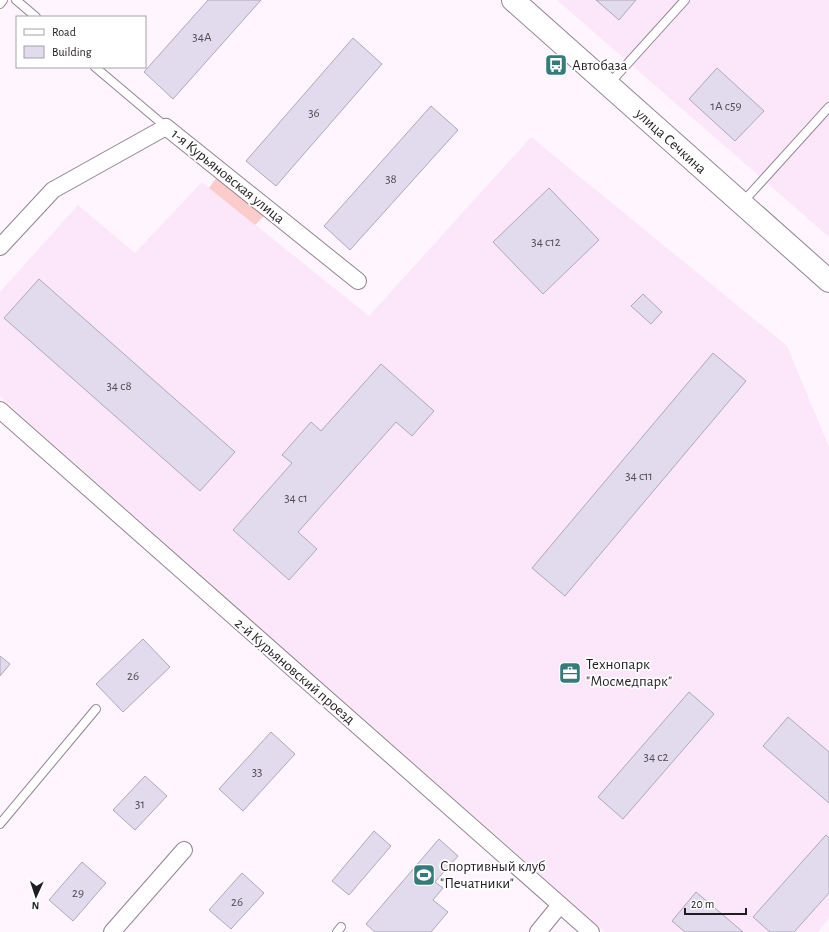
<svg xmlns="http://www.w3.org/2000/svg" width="829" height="932" viewBox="0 0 829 932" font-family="'Alegreya Sans',sans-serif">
  <rect width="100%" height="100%" fill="#fef5fe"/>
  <!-- built -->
  <g fill="#fce6fa">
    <path d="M 557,0 L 829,0 L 829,237 Z"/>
    <path d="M 531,137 L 787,346 L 829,447 L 829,918 L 818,932 L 605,932 L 0,397 L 0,292 L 78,205 L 135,253 L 202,182 L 369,316 Z"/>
  </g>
  <!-- green -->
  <path fill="#fcccca" d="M 217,177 L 265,215 L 255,225 L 209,188 Z"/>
  <!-- building -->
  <g fill="#e1dbed" stroke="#ada8b9">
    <path d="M 208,0 L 261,0 L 173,99 L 144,72 Z"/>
    <path d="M 596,0 L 636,0 L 619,20 Z"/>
    <path d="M 353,38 L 382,64 L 276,186 L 246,161 Z"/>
    <path d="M 717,68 L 764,111 L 735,141 L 689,99 Z"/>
    <path d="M 431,106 L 458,130 L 350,250 L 324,226 Z"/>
    <path d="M 549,188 L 599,240 L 543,294 L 493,242 Z"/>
    <path d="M 39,279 L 235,452 L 200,491 L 4,318 Z"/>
    <path d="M 643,294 L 662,312 L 651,324 L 631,306 Z"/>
    <path d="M 713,353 L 746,381 L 565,596 L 532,568 Z"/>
    <path d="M 381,364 L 434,411 L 412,436 L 396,422 L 298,532 L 317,549 L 289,580 L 233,530 L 292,463 L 282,455 L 311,422 L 321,431 Z"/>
    <path d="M 143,639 L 170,667 L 123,712 L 96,684 Z"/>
    <path d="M 0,656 L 10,664 L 0,676 Z"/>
    <path d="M 689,692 L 714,714 L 623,819 L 598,797 Z"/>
    <path d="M 788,717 L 829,752 L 829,803 L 763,746 Z"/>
    <path d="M 271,732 L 295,754 L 243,811 L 219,789 Z"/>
    <path d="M 145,776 L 167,796 L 135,830 L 113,810 Z"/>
    <path d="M 374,831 L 391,846 L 349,895 L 332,881 Z"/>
    <path d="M 826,835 L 829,838 L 829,893 L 794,932 L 770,932 L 753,917 Z"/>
    <path d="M 439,839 L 458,856 L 435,882 L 443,888 L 433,900 L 448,912 L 431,932 L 375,932 L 366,924 Z"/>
    <path d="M 82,862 L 106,883 L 73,921 L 49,900 Z"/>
    <path d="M 242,873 L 264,893 L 231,929 L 209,910 Z"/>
    <path d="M 696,892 L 743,932 L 685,932 L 672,921 Z"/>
  </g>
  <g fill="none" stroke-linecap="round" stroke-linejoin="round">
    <!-- lane casing -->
    <g stroke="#918390" stroke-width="10">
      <g id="lane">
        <path d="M 16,0 L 36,17"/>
        <path d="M 0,4 L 3,0"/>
        <path d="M 95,67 L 166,127"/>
        <path d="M 609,84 L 685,0"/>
        <path d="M 742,203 L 829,107"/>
        <path d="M 0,824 L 96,709"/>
        <path d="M 337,932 L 341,927"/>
      </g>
    </g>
    <!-- street casing -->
    <g stroke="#918390" stroke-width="18">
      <g id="street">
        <path d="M 0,247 L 53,190 L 166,127 L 358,281"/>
        <path d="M 0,410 L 591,932"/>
        <path d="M 112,932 L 184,850"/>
        <path d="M 538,932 L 560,905"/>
      </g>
    </g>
    <!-- secondary casing -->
    <g stroke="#918390" stroke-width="24">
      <path id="secondary" d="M 513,0 L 829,281"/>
    </g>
    <!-- lane -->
    <use href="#lane" stroke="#fff" stroke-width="8"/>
    <!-- street -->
    <use href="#street" stroke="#fff" stroke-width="16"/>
    <!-- secondary -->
    <use href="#secondary" stroke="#fff" stroke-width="22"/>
  </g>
  <!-- icons -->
  <defs>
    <g id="bus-square" transform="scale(1.15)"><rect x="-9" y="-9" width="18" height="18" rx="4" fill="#337c7a" stroke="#fff"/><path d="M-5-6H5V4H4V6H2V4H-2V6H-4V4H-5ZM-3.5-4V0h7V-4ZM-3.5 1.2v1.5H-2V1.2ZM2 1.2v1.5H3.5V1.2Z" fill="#fff"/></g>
    <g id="office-square" transform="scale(1.15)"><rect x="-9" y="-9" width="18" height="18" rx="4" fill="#337c7a" stroke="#fff"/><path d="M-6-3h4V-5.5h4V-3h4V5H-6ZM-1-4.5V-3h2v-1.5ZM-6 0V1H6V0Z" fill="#fff"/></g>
    <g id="stadium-square" transform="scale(1.15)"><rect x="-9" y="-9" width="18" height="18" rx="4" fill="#337c7a" stroke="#fff"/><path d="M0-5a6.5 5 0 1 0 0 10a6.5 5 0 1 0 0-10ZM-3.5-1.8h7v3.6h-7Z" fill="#fff"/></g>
  </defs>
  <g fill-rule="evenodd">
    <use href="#bus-square" x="556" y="65"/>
    <use href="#office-square" x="570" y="673"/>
    <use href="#stadium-square" x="424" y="875"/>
  </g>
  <g text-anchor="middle" stroke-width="3.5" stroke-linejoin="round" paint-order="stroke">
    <!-- number labels -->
    <g font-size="13" fill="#514c54">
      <text x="202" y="41">34А</text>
      <text x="726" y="110">1А с59</text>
      <text x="314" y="117">36</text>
      <text x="391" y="183">38</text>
      <text x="546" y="246">34 с12</text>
      <text x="119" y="390">34 с8</text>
      <text x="639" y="480">34 c11</text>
      <text x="296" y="502">34 с1</text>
      <text x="133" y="680">26</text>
      <text x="656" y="761">34 с2</text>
      <text x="257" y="776">33</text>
      <text x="140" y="808">31</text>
      <text x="78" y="897">29</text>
      <text x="237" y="906">26</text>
    </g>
    <!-- poi labels -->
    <g font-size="15" fill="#211c21" stroke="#fff" text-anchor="start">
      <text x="572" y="70">Автобаза</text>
      <text x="586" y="669">Технопарк<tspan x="586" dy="17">"Мосмедпарк"</tspan></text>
      <text x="440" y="871">Спортивный клуб<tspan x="440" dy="17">"Печатники"</tspan></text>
    </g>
    <!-- street labels -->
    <g font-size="15" fill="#211c21" stroke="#fff">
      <text transform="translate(671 141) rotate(42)" y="5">улица Сечкина</text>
      <text transform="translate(228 176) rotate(39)" y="5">1-я Курьяновская улица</text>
      <text transform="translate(295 671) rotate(41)" y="5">2-й Курьяновский проезд</text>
    </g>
  </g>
  <!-- legend -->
  <rect x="16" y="16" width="130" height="52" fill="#ffffff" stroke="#a6a4a6"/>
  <rect x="24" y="29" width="20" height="6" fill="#ffffff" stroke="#a6a4a6"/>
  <text x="52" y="36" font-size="12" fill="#211c21">Road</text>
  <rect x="24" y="46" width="20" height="12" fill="#e1dbed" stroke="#a6a4a6"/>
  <text x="52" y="56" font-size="12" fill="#211c21">Building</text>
  <!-- north arrow -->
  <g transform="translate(36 896) rotate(183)" stroke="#ffffff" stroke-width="3" paint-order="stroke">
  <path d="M0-3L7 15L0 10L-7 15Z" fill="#211c21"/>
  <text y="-6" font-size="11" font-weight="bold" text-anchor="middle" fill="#211c21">N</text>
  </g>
  <!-- scale -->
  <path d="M685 908v6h61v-6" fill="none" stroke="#211c21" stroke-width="2"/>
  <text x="691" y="908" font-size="12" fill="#211c21" stroke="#ffffff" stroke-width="3" paint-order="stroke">20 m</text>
</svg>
